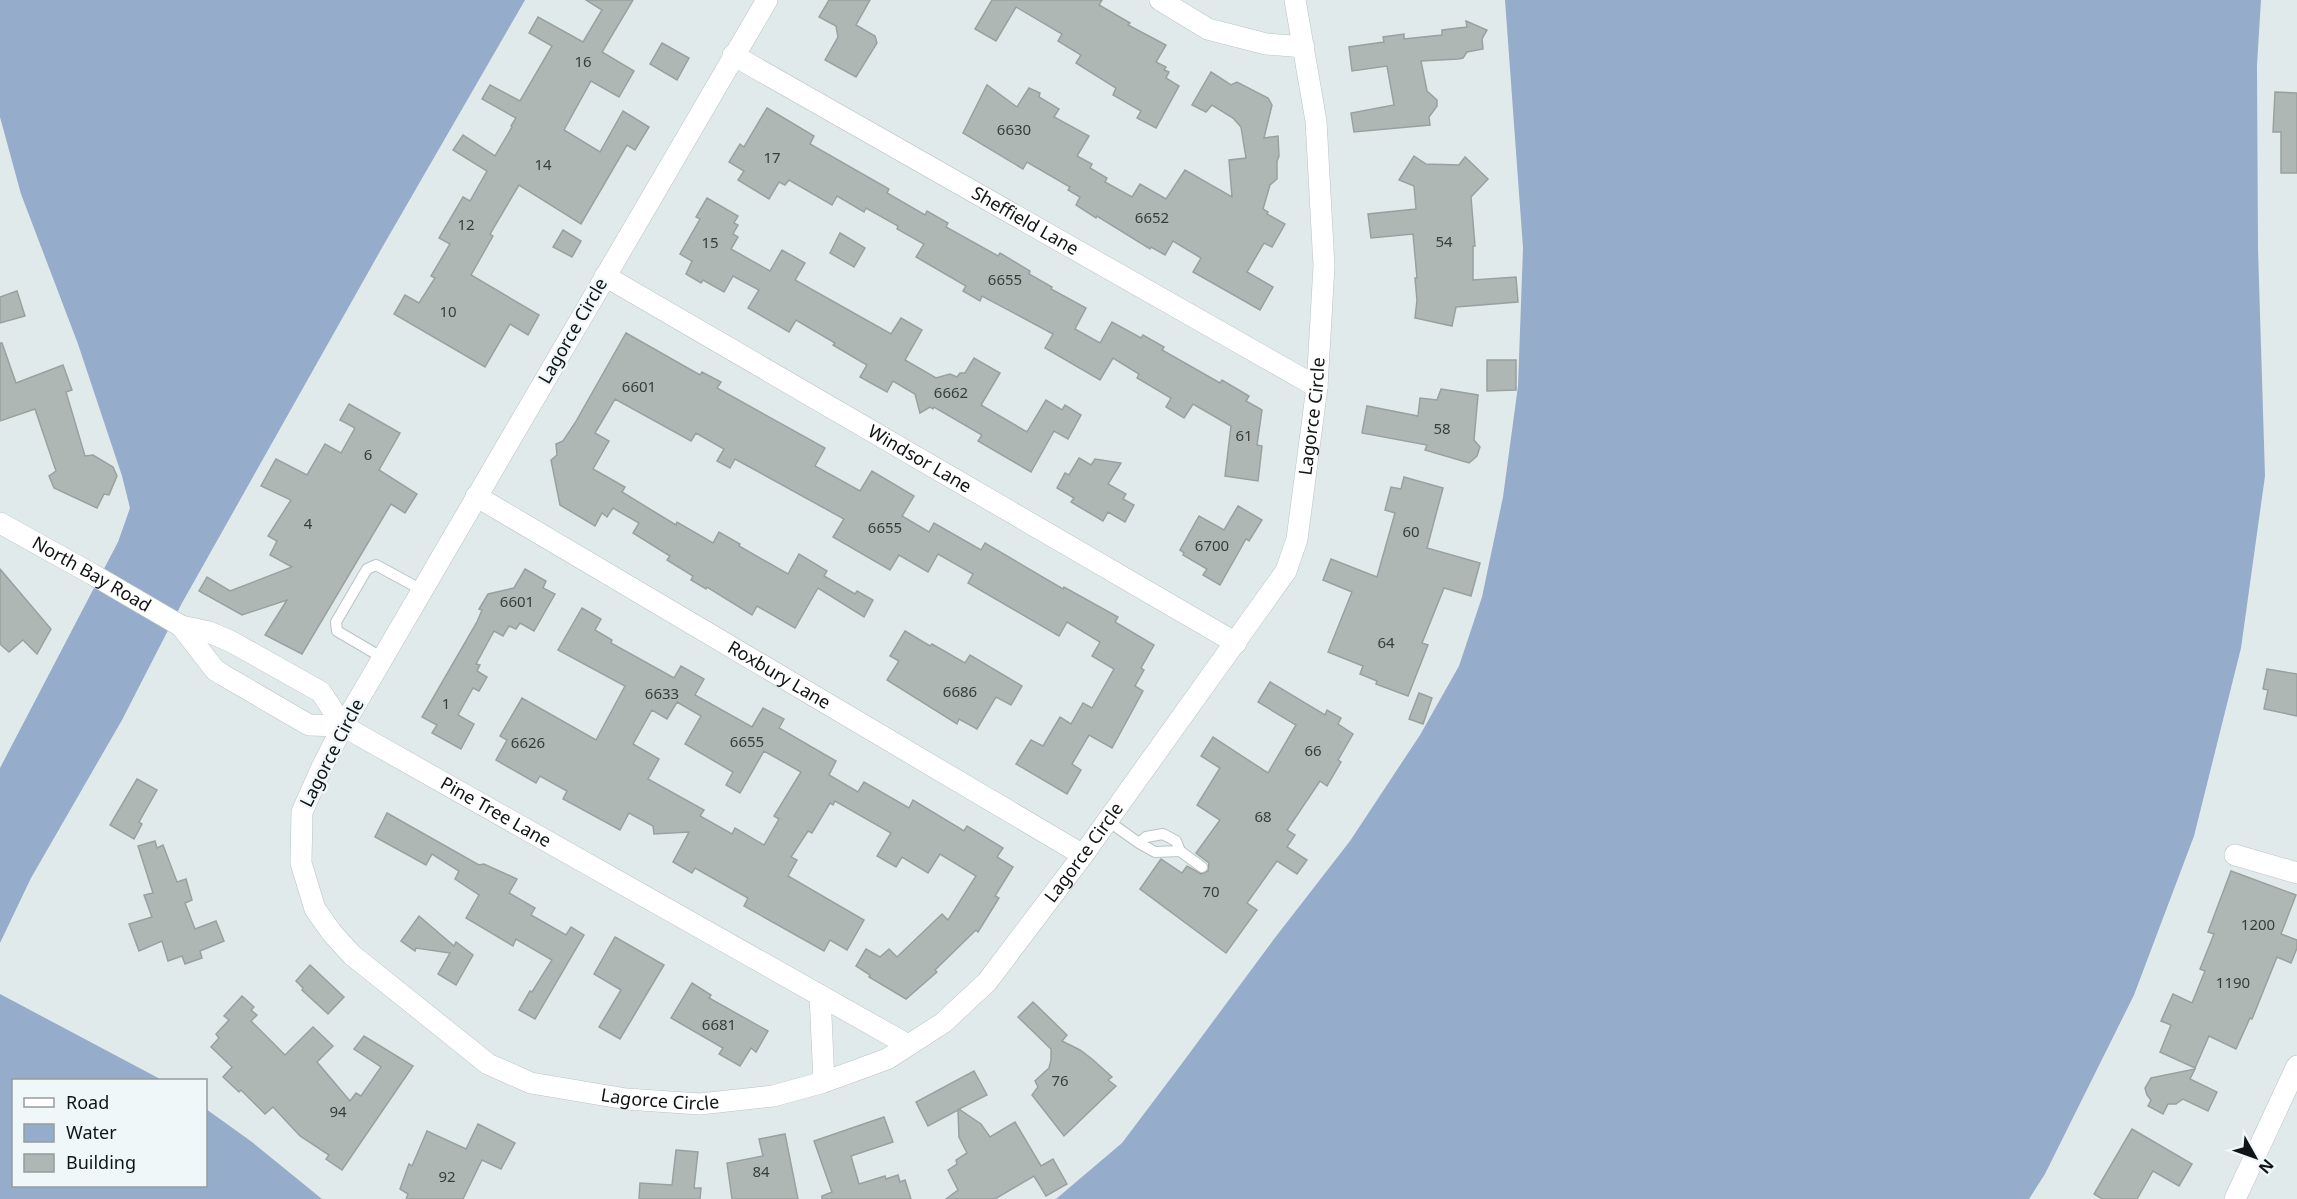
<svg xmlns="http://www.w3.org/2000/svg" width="2297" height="1199" viewBox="0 0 2297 1199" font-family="'Noto Sans',sans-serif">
  <rect width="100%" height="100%" fill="#e1eaeb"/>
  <!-- water -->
  <g fill="#95acca">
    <path d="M 0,0 L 525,0 L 383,246 L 182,603 L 122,720 L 31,878 L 0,943 L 0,768 L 118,542 L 130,508 L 122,476 L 78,344 L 21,194 L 0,117 Z"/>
    <path d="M 1505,0 L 2261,0 L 2257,65 L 2258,249 L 2265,476 L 2241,648 L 2194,836 L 2134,995 L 2045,1174 L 2029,1199 L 1056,1199 L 1122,1143 L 1183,1062 L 1274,939 L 1350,841 L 1420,735 L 1459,666 L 1482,597 L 1503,497 L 1518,386 L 1523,248 Z"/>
    <path d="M 0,994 L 162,1080 L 14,1080 L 14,1186 L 206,1186 L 206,1109 L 252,1142 L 322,1199 L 0,1199 Z"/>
  </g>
  <!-- building -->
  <g fill="#afb7b5" stroke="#99a19f" stroke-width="1.5" fill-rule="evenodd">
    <path d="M 586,0 L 633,0 L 602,52 L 634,71 L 619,97 L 591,81 L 564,130 L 600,152 L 623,111 L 649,127 L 635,150 L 627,145 L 581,224 L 519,185 L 490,234 L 493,236 L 471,275 L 539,315 L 528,335 L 510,324 L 485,367 L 394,314 L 405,295 L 419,303 L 435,278 L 431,276 L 450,244 L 439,238 L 463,197 L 470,201 L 487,171 L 453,150 L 463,135 L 495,156 L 512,127 L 511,126 L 516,118 L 482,99 L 490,85 L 520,101 L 552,46 L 529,33 L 538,17 L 583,42 L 602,10 Z"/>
    <path d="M 829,0 L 870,0 L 856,25 L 875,36 L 877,43 L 856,77 L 825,60 L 838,37 L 836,26 L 819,17 Z"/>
    <path d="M 992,0 L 1102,0 L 1099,5 L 1130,23 L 1128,25 L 1166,45 L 1156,62 L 1166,67 L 1164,70 L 1169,72 L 1166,78 L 1179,86 L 1156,128 L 1137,118 L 1141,111 L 1113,95 L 1116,88 L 1076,63 L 1081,55 L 1058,41 L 1062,34 L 1016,7 L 996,41 L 975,29 Z"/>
    <path d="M 1466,21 L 1487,30 L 1482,39 L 1483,49 L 1467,52 L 1463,58 L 1458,59 L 1421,61 L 1427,91 L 1437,100 L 1437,106 L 1429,117 L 1430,125 L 1354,132 L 1351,113 L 1394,105 L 1387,66 L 1352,71 L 1349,47 L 1384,42 L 1383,37 L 1404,34 L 1404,39 L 1442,35 L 1442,30 L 1467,27 Z"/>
    <path d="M 662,43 L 689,58 L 677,80 L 650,64 Z"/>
    <path d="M 1211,72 L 1231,85 L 1237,82 L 1268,98 L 1272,105 L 1264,138 L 1278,136 L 1279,156 L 1277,161 L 1277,179 L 1270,185 L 1263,209 L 1268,212 L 1267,214 L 1285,224 L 1272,247 L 1264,243 L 1247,272 L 1273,287 L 1260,310 L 1193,272 L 1201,258 L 1173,241 L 1165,255 L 1151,247 L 1150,249 L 1097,216 L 1096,218 L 1076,205 L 1080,197 L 1068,190 L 1070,187 L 1027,162 L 1023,169 L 963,133 L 987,85 L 1017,107 L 1029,88 L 1040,93 L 1039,97 L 1059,109 L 1054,117 L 1089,136 L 1077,156 L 1092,164 L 1090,168 L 1107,178 L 1105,182 L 1132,197 L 1140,184 L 1166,199 L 1185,170 L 1232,197 L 1229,160 L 1246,158 L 1241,127 L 1233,118 L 1212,105 L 1206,112 L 1192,105 Z"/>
    <path d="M 2275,92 L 2297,93 L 2297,173 L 2281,173 L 2281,132 L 2273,132 Z"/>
    <path d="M 767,108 L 814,136 L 810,144 L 889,189 L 887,193 L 925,215 L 927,211 L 948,223 L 946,227 L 998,256 L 1000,253 L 1030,271 L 1029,274 L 1052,287 L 1051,289 L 1086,308 L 1075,329 L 1100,343 L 1112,322 L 1141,338 L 1143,335 L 1164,347 L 1162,350 L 1220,383 L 1222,380 L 1249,396 L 1246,401 L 1262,410 L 1257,445 L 1262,446 L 1258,481 L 1225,476 L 1231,426 L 1193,404 L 1184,418 L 1166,407 L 1171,398 L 1137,378 L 1139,374 L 1113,358 L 1100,380 L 1045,348 L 1053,334 L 982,296 L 980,301 L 963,291 L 966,286 L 916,257 L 924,244 L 897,229 L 898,226 L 866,208 L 864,212 L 837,196 L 832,205 L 789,180 L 785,185 L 779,182 L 769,199 L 738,180 L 744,171 L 729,162 L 740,144 L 744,147 Z"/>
    <path d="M 1414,156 L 1426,164 L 1459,165 L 1465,157 L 1488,179 L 1471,197 L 1475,246 L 1473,246 L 1473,280 L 1516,277 L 1518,302 L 1456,307 L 1452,326 L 1415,318 L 1417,300 L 1415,278 L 1417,278 L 1413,234 L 1371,238 L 1368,214 L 1416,209 L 1414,186 L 1399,180 Z"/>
    <path d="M 707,198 L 738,216 L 734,223 L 738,225 L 733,234 L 738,237 L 731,249 L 770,271 L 782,250 L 805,263 L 795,280 L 891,334 L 901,318 L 922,330 L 905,360 L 936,378 L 950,374 L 957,377 L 960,373 L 965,373 L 974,358 L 1000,373 L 981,405 L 1027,432 L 1046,400 L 1062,410 L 1065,405 L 1081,415 L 1068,439 L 1054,431 L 1031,472 L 978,441 L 982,435 L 934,407 L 933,409 L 930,407 L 920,413 L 915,394 L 893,381 L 887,392 L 860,377 L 867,365 L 833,345 L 835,343 L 796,320 L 789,332 L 748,308 L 759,290 L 733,276 L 724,292 L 703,280 L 701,283 L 686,274 L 692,261 L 680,254 L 700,219 L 696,217 Z"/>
    <path d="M 563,230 L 581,241 L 572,257 L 553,247 Z"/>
    <path d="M 840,233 L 865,248 L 854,267 L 830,253 Z"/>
    <path d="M 17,291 L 25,316 L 0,323 L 0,297 Z"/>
    <path d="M 626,333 L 700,375 L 702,372 L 721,382 L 717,388 L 825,448 L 815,466 L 860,491 L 872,471 L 914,496 L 902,516 L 929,532 L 934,523 L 981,550 L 985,543 L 1063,589 L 1064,587 L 1118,617 L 1115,622 L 1154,645 L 1141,668 L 1144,670 L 1135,686 L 1143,691 L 1112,748 L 1089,735 L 1072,764 L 1081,770 L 1067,794 L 1016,764 L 1031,740 L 1043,746 L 1060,717 L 1071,724 L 1083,703 L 1092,708 L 1114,669 L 1092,656 L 1100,642 L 1067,622 L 1059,636 L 968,583 L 973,574 L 938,554 L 928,572 L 899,555 L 890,570 L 833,537 L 844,519 L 735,459 L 730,468 L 717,461 L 724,449 L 696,433 L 691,441 L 615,399 L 595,433 L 609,441 L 593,469 L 625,487 L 622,492 L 676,525 L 677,522 L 713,543 L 719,532 L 740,544 L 739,546 L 788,574 L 799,554 L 827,571 L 824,576 L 855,594 L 857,591 L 873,600 L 864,617 L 818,588 L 795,628 L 757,606 L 752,615 L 707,587 L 706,589 L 691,580 L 693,576 L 667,560 L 670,556 L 633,533 L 639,523 L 613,508 L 607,517 L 602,513 L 595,526 L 560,505 L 551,460 L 557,455 L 556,444 L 563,441 L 575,423 Z"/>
    <path d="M 0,343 L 2,343 L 16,383 L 63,365 L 72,390 L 66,392 L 85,456 L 93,455 L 113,467 L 117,476 L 109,495 L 104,494 L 97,508 L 54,488 L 49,476 L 56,471 L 35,409 L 0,421 Z"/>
    <path d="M 1487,360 L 1516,360 L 1516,390 L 1487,391 Z"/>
    <path d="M 1441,389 L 1478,395 L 1474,440 L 1480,447 L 1477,456 L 1469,463 L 1425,450 L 1427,445 L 1362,433 L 1367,406 L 1418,416 L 1420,398 L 1437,400 Z"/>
    <path d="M 349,404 L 400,433 L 379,470 L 417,494 L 405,513 L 391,504 L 302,654 L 265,635 L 287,600 L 242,615 L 199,591 L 207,577 L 230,591 L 292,567 L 270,555 L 277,541 L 268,536 L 291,500 L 261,486 L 276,459 L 307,475 L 325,444 L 341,453 L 355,428 L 340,420 Z"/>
    <path d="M 1079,458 L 1091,465 L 1095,459 L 1121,463 L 1108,484 L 1126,494 L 1123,499 L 1134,505 L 1125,522 L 1108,512 L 1103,521 L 1071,502 L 1074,498 L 1057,488 L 1065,473 L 1069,475 Z"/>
    <path d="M 1404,477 L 1443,488 L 1427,548 L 1480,563 L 1471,596 L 1444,588 L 1422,643 L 1428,645 L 1408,696 L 1376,684 L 1377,681 L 1360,674 L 1363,666 L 1328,652 L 1352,592 L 1323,580 L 1331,559 L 1377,577 L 1395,513 L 1385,510 L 1391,487 L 1401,489 Z"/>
    <path d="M 1238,506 L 1262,520 L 1249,541 L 1246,539 L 1220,585 L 1203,575 L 1207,569 L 1183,555 L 1184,553 L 1180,550 L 1199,516 L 1224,530 Z"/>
    <path d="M 0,569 L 51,629 L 37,654 L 23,640 L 9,652 L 0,644 Z"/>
    <path d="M 525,569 L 546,581 L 543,588 L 555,594 L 534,631 L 520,623 L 516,629 L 509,626 L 503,636 L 494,631 L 476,664 L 480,665 L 477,671 L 487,677 L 479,691 L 473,688 L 458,715 L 474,724 L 461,749 L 432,733 L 437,725 L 422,717 L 477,622 L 482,610 L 479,609 L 488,594 L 514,588 Z"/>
    <path d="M 582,608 L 601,619 L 595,630 L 612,640 L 611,643 L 674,678 L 681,666 L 704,679 L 695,695 L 752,727 L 763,708 L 784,719 L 779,728 L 836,761 L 829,775 L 858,792 L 864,782 L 909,808 L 913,800 L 964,831 L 967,826 L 1003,848 L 997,857 L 1013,867 L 995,896 L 999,898 L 978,932 L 976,930 L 935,970 L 937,972 L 906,999 L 869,977 L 870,975 L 856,966 L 866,949 L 880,957 L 889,949 L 897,957 L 942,914 L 948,920 L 976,876 L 940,854 L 928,873 L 902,857 L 896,867 L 877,856 L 891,833 L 835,801 L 833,805 L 830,803 L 812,833 L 808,831 L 791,857 L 797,860 L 788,876 L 864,920 L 847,950 L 830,940 L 824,951 L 744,906 L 748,898 L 695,868 L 692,873 L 673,862 L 689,832 L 654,834 L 653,826 L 629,813 L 620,830 L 563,799 L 567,791 L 540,776 L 536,783 L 496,760 L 507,740 L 500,736 L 522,698 L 596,740 L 625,686 L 558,650 ZM 677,702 L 701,716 L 685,744 L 733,772 L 726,785 L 740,793 L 764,751 L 801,772 L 774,816 L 779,819 L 764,845 L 735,828 L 732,834 L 700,816 L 704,810 L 648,779 L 659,759 L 633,744 L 652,710 L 667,719 Z"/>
    <path d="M 905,631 L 930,646 L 932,644 L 965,663 L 970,655 L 1022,686 L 1011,705 L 996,697 L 977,729 L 959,719 L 957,724 L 887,680 L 899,661 L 890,656 Z"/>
    <path d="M 2267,669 L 2297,674 L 2297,716 L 2264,709 L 2268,690 L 2263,689 Z"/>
    <path d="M 1270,682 L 1325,715 L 1327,710 L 1341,718 L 1338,724 L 1353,734 L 1338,760 L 1341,762 L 1327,786 L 1320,781 L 1287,830 L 1295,835 L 1287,847 L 1307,860 L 1297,874 L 1277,861 L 1247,903 L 1257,910 L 1226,953 L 1140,889 L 1161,859 L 1182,873 L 1187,866 L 1201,874 L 1208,871 L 1209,863 L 1196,853 L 1220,820 L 1197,805 L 1220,768 L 1201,756 L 1213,737 L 1268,773 L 1296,725 L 1258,702 Z"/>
    <path d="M 1419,693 L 1432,698 L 1423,724 L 1409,719 Z"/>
    <path d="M 137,779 L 157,790 L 139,822 L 142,824 L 134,839 L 110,825 Z"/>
    <path d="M 387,813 L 479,865 L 484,864 L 517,879 L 509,893 L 535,908 L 531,915 L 566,935 L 571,927 L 584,935 L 535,1019 L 519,1010 L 530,991 L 532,992 L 552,960 L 516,939 L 513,946 L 466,918 L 479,895 L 455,879 L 459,871 L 432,854 L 426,865 L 375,837 Z"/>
    <path d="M 155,841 L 157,848 L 163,845 L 177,882 L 186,879 L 192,900 L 185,903 L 195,929 L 216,921 L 224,941 L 200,951 L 202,958 L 185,964 L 182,956 L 168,961 L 162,941 L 139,951 L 129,924 L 152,917 L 144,895 L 153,893 L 138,846 Z"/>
    <path d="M 2231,871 L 2296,895 L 2281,934 L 2297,940 L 2297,948 L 2291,963 L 2277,957 L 2252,1019 L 2250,1018 L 2236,1049 L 2209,1036 L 2195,1068 L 2160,1052 L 2171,1025 L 2161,1021 L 2173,994 L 2192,1003 L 2205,971 L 2200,969 L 2214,934 L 2208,932 Z"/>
    <path d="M 419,916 L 454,946 L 456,942 L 473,955 L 456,985 L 438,974 L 450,953 L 416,948 L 415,951 L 401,941 Z"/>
    <path d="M 615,937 L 664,965 L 620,1039 L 599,1027 L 621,990 L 594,974 Z"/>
    <path d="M 310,965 L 344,997 L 328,1014 L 302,990 L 303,988 L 296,981 Z"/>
    <path d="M 692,983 L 711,995 L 709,998 L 768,1031 L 756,1052 L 751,1048 L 740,1066 L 719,1054 L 723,1048 L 671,1018 Z"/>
    <path d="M 242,996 L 254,1007 L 251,1010 L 257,1015 L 251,1021 L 285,1055 L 313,1027 L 333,1046 L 317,1062 L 350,1101 L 356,1093 L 361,1096 L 381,1067 L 354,1049 L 364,1036 L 413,1066 L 342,1170 L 326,1159 L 329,1155 L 300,1136 L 273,1107 L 265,1114 L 241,1090 L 239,1092 L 223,1077 L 232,1067 L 211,1047 L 219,1038 L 216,1034 L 229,1020 L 224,1016 Z"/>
    <path d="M 1033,1002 L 1067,1035 L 1062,1041 L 1080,1050 L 1092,1059 L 1112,1077 L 1108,1080 L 1116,1086 L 1064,1136 L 1032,1095 L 1038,1087 L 1035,1081 L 1049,1068 L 1051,1060 L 1051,1049 L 1018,1017 Z"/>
    <path d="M 2195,1069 L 2190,1079 L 2217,1092 L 2208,1111 L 2183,1099 L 2176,1104 L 2168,1104 L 2163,1114 L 2148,1106 L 2151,1100 L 2147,1095 L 2145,1088 L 2151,1078 Z"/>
    <path d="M 974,1071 L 987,1095 L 959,1109 L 981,1124 L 990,1137 L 1015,1122 L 1041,1166 L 1053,1159 L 1067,1184 L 1046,1196 L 1034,1176 L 995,1199 L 946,1199 L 958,1190 L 948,1170 L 957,1164 L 956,1160 L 967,1153 L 959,1137 L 958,1110 L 928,1126 L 916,1102 Z"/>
    <path d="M 884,1117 L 893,1142 L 851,1156 L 859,1184 L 885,1176 L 886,1179 L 898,1175 L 900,1182 L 905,1180 L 911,1199 L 822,1199 L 822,1196 L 832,1192 L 814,1141 Z"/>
    <path d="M 478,1124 L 515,1143 L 501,1169 L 482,1160 L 463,1199 L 406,1199 L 408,1194 L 400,1189 L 409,1164 L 412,1166 L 427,1131 L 466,1149 Z"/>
    <path d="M 2132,1129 L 2192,1164 L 2179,1186 L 2153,1171 L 2137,1199 L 2102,1199 L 2094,1194 Z"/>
    <path d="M 785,1134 L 798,1199 L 732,1199 L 727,1163 L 763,1156 L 759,1139 Z"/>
    <path d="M 676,1150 L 698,1152 L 694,1188 L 701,1188 L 700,1199 L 639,1199 L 640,1183 L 672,1185 Z"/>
  </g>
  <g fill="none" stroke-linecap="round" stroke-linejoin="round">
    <!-- service casing -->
    <g stroke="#bac3c3" stroke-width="12">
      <g id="service">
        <path d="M 383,658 L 337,631 L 336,622 L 367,569 L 376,565 L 422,590"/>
        <path d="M 1108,821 L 1139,843 L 1146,837 L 1163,834 L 1176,841 L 1180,851 L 1155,852 L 1139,843"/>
        <path d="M 1180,851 L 1202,867"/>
      </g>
    </g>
    <!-- minor casing -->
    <g stroke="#bac3c3" stroke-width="22">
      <g id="minor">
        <path id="s1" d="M 767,0 L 343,726 L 322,767 L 302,812 L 301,863 L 315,909 L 332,933 L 352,955 L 488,1064 L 531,1083 L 626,1099 L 700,1104 L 773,1096 L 824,1082 L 887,1059 L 943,1023 L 987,982 L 1083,855 L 1286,571 L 1297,539 L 1317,387 L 1324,266 L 1316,121 L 1295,0"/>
        <path d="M 1160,0 L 1208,29 L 1266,44 L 1304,47"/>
        <path id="s2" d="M 733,55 L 1317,387"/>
        <path id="s3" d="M 605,276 L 1236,643"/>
        <path id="s4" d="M 476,496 L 1083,855"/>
        <path id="s5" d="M 0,523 L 92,574 L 181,626 L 209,632 L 232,642 L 321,692 L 343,726"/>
        <path id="s6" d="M 181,626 L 215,670 L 223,675 L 309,725 L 343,726 L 908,1045"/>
        <path d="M 2235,855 L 2297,873"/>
        <path d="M 820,995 L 824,1082"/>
        <path d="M 2235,1199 L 2297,1066"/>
      </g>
    </g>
    <!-- service -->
    <use href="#service" stroke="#fff" stroke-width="10"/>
    <!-- minor -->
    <use href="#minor" stroke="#fff" stroke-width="21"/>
  </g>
  <g text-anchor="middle" stroke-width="5" stroke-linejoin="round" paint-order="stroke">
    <!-- number labels -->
    <g font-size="15" fill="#383d3c">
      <text x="583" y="67">16</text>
      <text x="1014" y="135">6630</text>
      <text x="772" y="163">17</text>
      <text x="543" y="170">14</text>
      <text x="1152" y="223">6652</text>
      <text x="466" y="230">12</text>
      <text x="1444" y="247">54</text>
      <text x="710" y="248">15</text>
      <text x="1005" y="285">6655</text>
      <text x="448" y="317">10</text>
      <text x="639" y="392">6601</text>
      <text x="951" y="398">6662</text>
      <text x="1442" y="434">58</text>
      <text x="1244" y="441">61</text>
      <text x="368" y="460">6</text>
      <text x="308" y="529">4</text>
      <text x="885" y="533">6655</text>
      <text x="1411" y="537">60</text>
      <text x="1212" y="551">6700</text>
      <text x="517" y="607">6601</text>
      <text x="1386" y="648">64</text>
      <text x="960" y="697">6686</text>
      <text x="662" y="699">6633</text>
      <text x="446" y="709">1</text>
      <text x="747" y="747">6655</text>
      <text x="528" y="748">6626</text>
      <text x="1313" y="756">66</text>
      <text x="1263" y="822">68</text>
      <text x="1211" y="897">70</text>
      <text x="2258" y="930">1200</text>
      <text x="2233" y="988">1190</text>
      <text x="719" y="1030">6681</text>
      <text x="1060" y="1086">76</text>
      <text x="338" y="1117">94</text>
      <text x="761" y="1177">84</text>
      <text x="447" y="1182">92</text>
    </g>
    <!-- street labels -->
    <g font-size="18" fill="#111414" stroke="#eff7f8">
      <text dy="6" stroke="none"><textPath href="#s2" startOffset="336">Sheffield Lane</textPath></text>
      <text transform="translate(573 331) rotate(-60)" y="6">Lagorce Circle</text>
      <text dy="6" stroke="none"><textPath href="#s1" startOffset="2472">Lagorce Circle</textPath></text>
      <text dy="6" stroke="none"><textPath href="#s3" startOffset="364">Windsor Lane</textPath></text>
      <text dy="6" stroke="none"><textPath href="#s5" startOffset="105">North Bay Road</textPath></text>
      <text dy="6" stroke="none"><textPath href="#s4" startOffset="352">Roxbury Lane</textPath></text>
      <text transform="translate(332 753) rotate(-63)" y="6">Lagorce Circle</text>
      <text dy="6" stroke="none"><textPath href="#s6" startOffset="374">Pine Tree Lane</textPath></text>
      <text dy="6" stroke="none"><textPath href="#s1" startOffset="1968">Lagorce Circle</textPath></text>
      <text dy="6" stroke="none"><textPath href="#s1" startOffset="1446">Lagorce Circle</textPath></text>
    </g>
  </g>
  <!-- legend -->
  <rect x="12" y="1079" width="195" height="108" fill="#eff7f8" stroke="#969c9d" stroke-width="1.5"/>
  <rect x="24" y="1098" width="30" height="9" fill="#ffffff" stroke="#969c9d" stroke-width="1.5"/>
  <text x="66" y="1109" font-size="18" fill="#111414">Road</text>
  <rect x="24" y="1124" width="30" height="18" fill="#95acca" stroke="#969c9d" stroke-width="1.5"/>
  <text x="66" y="1139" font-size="18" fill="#111414">Water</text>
  <rect x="24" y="1154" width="30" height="18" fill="#afb7b5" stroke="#969c9d" stroke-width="1.5"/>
  <text x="66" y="1169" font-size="18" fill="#111414">Building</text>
  <!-- north arrow -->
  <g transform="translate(2255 1157) rotate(130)" stroke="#eff7f8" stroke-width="4.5" paint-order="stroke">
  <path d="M0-4.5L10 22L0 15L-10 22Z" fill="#111414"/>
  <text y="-9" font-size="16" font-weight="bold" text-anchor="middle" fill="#111414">N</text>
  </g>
</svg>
